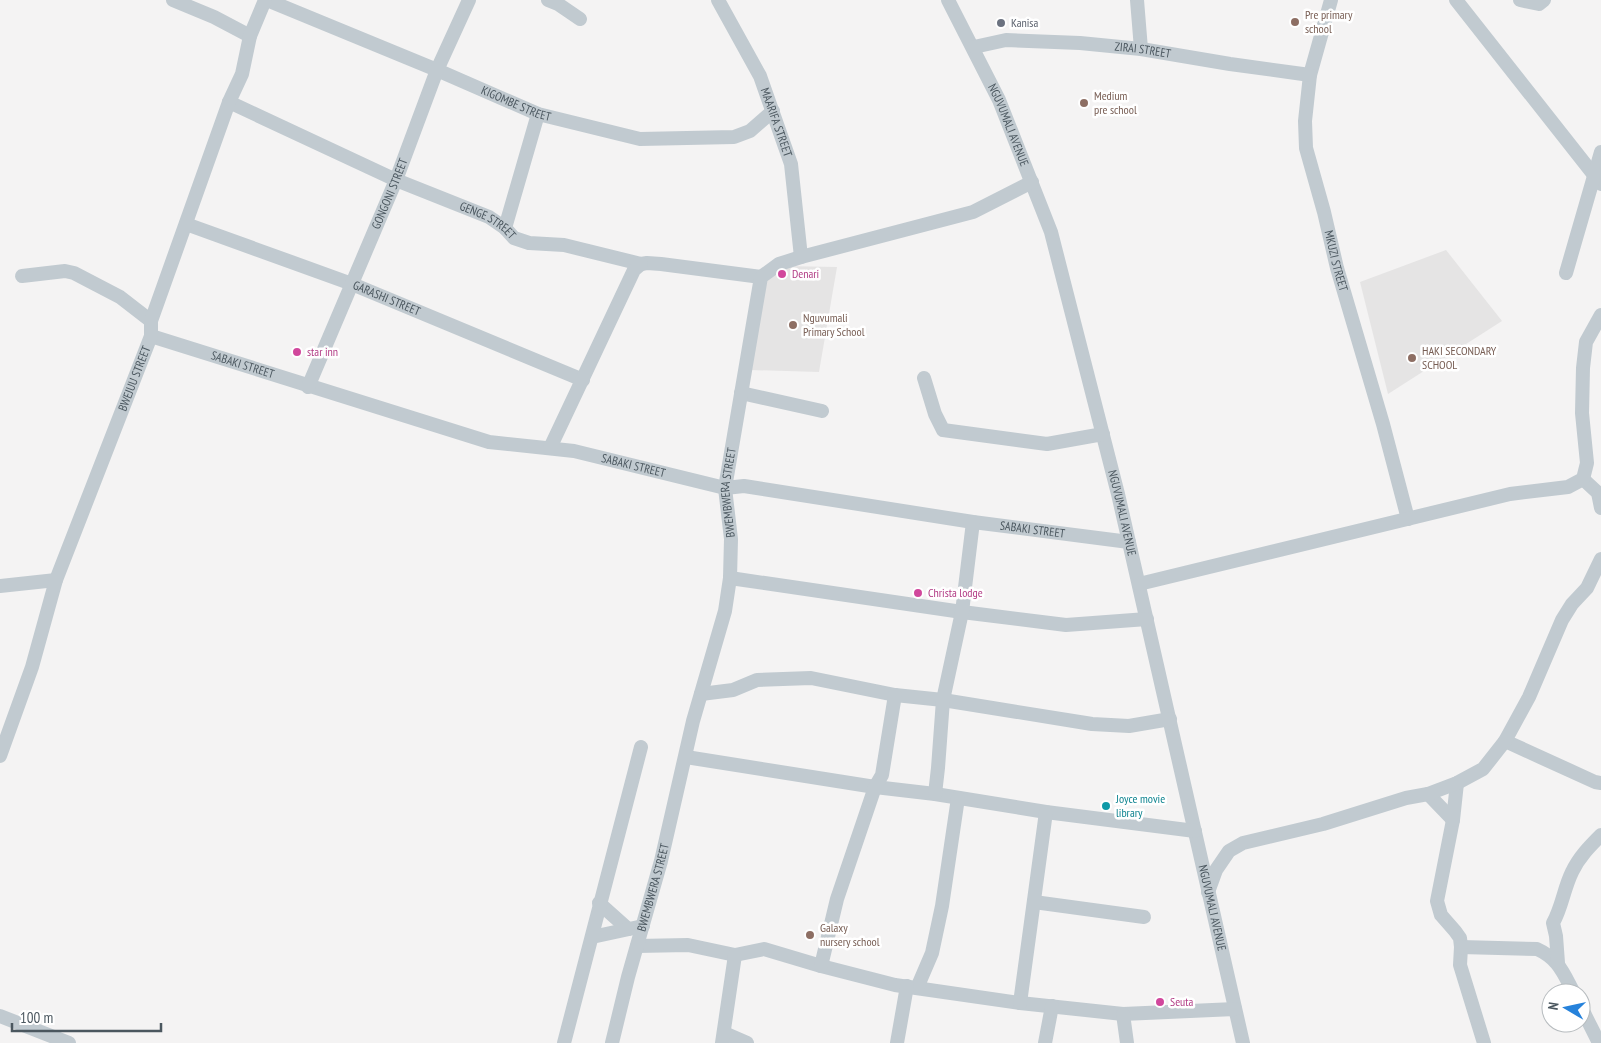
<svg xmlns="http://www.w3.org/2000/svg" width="1601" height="1043" viewBox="0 0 1601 1043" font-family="'PT Sans Narrow',sans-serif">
  <rect width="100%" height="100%" fill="#f4f3f3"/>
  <!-- education -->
  <g fill="#e5e4e4">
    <path d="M 1446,250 L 1502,321 L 1388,394 L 1360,282 Z"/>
    <path d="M 782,266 L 837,267 L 819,372 L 750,370 L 766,280 Z"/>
  </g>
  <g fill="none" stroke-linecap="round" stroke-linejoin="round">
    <!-- minor -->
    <g stroke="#c1cad0" stroke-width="14">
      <path d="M 173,0 L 214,17 L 250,36"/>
      <path id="s1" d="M 267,0 L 437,70 L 538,114 L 640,139 L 734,137 L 750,131 L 773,111"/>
      <path d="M 548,0 L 558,4 L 580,19"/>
      <path id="s2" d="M 718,0 L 760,76 L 791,164 L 801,257"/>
      <path id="s3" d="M 948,0 L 999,100 L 1051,232 L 1118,494 L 1243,1043"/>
      <path d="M 1137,0 L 1141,49"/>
      <path id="s4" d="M 1331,0 L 1310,75 L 1305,121 L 1306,148 L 1324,212 L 1337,268 L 1383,424 L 1408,519"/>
      <path d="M 1456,0 L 1601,184"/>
      <path d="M 1520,0 L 1539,4 L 1544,0"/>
      <path id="s5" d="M 974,47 L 1006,40 L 1080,43 L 1141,49 L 1230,64 L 1310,75"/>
      <path id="s6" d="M 229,102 L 396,180 L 489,217 L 505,228 L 514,238 L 529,243 L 564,245 L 641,264 L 647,263 L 661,264 L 761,277"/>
      <path id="s7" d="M 186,224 L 352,284 L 583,380"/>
      <path d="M 505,228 L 538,114"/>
      <path d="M 1566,273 L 1601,152"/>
      <path d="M 22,276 L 65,271 L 74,273 L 120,297 L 151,321"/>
      <path id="s8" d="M 151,336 L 489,442 L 574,451 L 725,488 L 744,486 L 973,522 L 1129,542"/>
      <path d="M 924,378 L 935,414 L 943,430 L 1047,444 L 1103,434"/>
      <path id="s9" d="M 308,387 L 396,180 L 437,70 L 469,0"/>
      <path d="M 741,393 L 822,411"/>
      <path d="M 550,448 L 634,270 L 641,264"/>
      <path d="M 1583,479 L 1598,493 L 1601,508"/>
      <path d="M 730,578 L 962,612 L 1066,625 L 1147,619"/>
      <path d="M 1139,584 L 1510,494 L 1568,487 L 1583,479 L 1587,463 L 1582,413 L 1583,368 L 1586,342 L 1601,315"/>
      <path d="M 0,586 L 56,580"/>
      <path d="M 701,694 L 733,690 L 757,680 L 811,678 L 895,695 L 943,700 L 1092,724 L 1129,726 L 1170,719"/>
      <path d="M 1505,741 L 1595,782 L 1601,783"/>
      <path id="s10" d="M 0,756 L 32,667 L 56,580 L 151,336 L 151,321 L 229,102 L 242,74 L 250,36 L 265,0"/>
      <path d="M 686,757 L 875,787 L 935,794 L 1046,812 L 1195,831"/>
      <path d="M 1457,783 L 1453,820 L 1437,901 L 1441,915 L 1455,931 L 1460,938 L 1461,947 L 1460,965 L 1484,1043"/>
      <path d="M 935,794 L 938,768 L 943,700 L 962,612 L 973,522"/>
      <path d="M 1428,794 L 1453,820"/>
      <path d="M 1208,892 L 1216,870 L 1229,851 L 1243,843 L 1323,824 L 1406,798 L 1428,794 L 1457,783 L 1483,769 L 1505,741 L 1529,697 L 1562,620 L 1572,604 L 1587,588 L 1601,559"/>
      <path d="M 1034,902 L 1144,917"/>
      <path d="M 599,903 L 628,929"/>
      <path d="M 592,937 L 643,926"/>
      <path d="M 637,946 L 688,945 L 735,955 L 764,949 L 821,966 L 895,985 L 1020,1003 L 1123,1014 L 1235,1009"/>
      <path d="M 1461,947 L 1537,949 C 1559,959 1563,973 1574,993"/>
      <path d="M 1558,963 L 1556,936 L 1553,923 C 1562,907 1564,888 1572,872 C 1579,857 1590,846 1601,835"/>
      <path d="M 821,966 L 837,899 L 875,787 L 882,775 L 895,695"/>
      <path d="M 917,988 L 932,953 L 942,906 L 958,798"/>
      <path d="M 1020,1003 L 1046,812"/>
      <path d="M 1581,1007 L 1599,1043"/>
      <path d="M 1123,1014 L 1127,1043"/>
      <path d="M 0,1016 L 69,1043"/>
      <path d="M 724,1033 L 747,1043"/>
      <path d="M 564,1043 L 641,747"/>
      <path id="s11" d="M 612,1043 L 628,977 L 661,861 L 693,721 L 725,611 L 730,578 L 731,539 L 725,488 L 761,277 L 779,264 L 801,257 L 973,212 L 1032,182"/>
      <path d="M 722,1043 L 735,955"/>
      <path d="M 897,1043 L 907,986"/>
      <path d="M 1045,1043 L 1052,1006"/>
    </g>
  </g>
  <!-- markers -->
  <g fill="#8d6e63" stroke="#fff" stroke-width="2">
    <circle cx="1295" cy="22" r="5"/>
    <circle cx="1084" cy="103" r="5"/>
    <circle cx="793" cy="325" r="5"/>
    <circle cx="1412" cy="358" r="5"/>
    <circle cx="810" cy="935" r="5"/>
  </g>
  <circle fill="#6b7280" stroke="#fff" stroke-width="2" cx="1001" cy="23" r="5"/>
  <g fill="#d1479c" stroke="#fff" stroke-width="2">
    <circle cx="782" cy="274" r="5"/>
    <circle cx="297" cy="352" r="5"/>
    <circle cx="918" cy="593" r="5"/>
    <circle cx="1160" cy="1002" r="5"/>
  </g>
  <circle fill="#0f9aa8" stroke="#fff" stroke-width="2" cx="1106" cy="806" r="5"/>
  <g text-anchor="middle" stroke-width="5" stroke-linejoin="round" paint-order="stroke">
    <!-- education labels -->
    <g font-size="12" fill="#785e54" stroke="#fff" text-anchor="start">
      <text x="1305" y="19">Pre primary<tspan x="1305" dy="14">school</tspan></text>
      <text x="1094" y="100">Medium<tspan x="1094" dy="14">pre school</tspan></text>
      <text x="803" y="322">Nguvumali<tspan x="803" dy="14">Primary School</tspan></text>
      <text x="1422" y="355">HAKI SECONDARY<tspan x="1422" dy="14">SCHOOL</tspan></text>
      <text x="820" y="932">Galaxy<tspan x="820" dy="14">nursery school</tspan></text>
    </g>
    <!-- worship labels -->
    <g font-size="12" fill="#5b616d" stroke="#fff" text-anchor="start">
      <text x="1011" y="27">Kanisa</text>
    </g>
    <!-- street labels -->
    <g font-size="12" fill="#4b575f" stroke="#fff">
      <text dy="4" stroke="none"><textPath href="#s5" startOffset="170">ZIRAI STREET</textPath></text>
      <text dy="4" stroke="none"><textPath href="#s1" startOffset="270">KIGOMBE STREET</textPath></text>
      <text dy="4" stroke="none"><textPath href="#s2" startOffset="136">MAARIFA STREET</textPath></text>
      <text dy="4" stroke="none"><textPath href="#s3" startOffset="139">NGUVUMALI AVENUE</textPath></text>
      <text dy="4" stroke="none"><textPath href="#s9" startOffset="210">GONGONI STREET</textPath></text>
      <text dy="4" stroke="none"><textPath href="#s6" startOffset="285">GENGE STREET</textPath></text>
      <text dy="4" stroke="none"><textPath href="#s4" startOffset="268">MKUZI STREET</textPath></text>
      <text dy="4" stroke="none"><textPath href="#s7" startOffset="214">GARASHI STREET</textPath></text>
      <text dy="4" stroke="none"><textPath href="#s8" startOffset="96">SABAKI STREET</textPath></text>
      <text dy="4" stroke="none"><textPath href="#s10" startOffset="401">BWEJUU STREET</textPath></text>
      <text dy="4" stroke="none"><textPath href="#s8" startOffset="501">SABAKI STREET</textPath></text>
      <text dy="4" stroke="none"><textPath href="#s11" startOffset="566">BWEMBWERA STREET</textPath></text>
      <text dy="4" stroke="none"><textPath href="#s3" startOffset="544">NGUVUMALI AVENUE</textPath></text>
      <text dy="4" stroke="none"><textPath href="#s8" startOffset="906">SABAKI STREET</textPath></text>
      <text dy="4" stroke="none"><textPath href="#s11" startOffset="161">BWEMBWERA STREET</textPath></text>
      <text dy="4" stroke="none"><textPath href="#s3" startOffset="949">NGUVUMALI AVENUE</textPath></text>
    </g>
    <!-- hotel labels -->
    <g font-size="12" fill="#b23c85" stroke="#fff" text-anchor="start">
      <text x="792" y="278">Denari</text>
      <text x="307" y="356">star inn</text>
      <text x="928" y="597">Christa lodge</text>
      <text x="1170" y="1006">Seuta</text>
    </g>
    <!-- culture labels -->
    <g font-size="12" fill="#0d838f" stroke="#fff" text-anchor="start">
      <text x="1116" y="803">Joyce movie<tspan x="1116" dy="14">library</tspan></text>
    </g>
  </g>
  <!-- north arrow -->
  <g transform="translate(1566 1008) rotate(279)"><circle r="24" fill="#ffffff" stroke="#b7bcbf"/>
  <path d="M0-4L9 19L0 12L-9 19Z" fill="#2682db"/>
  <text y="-8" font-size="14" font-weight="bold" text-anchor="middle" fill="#4b575f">N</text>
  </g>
  <!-- scale -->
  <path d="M12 1023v8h149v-8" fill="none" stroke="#4b575f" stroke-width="2.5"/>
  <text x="20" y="1023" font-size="15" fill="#4b575f" stroke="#ffffff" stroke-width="4" paint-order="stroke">100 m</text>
</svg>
